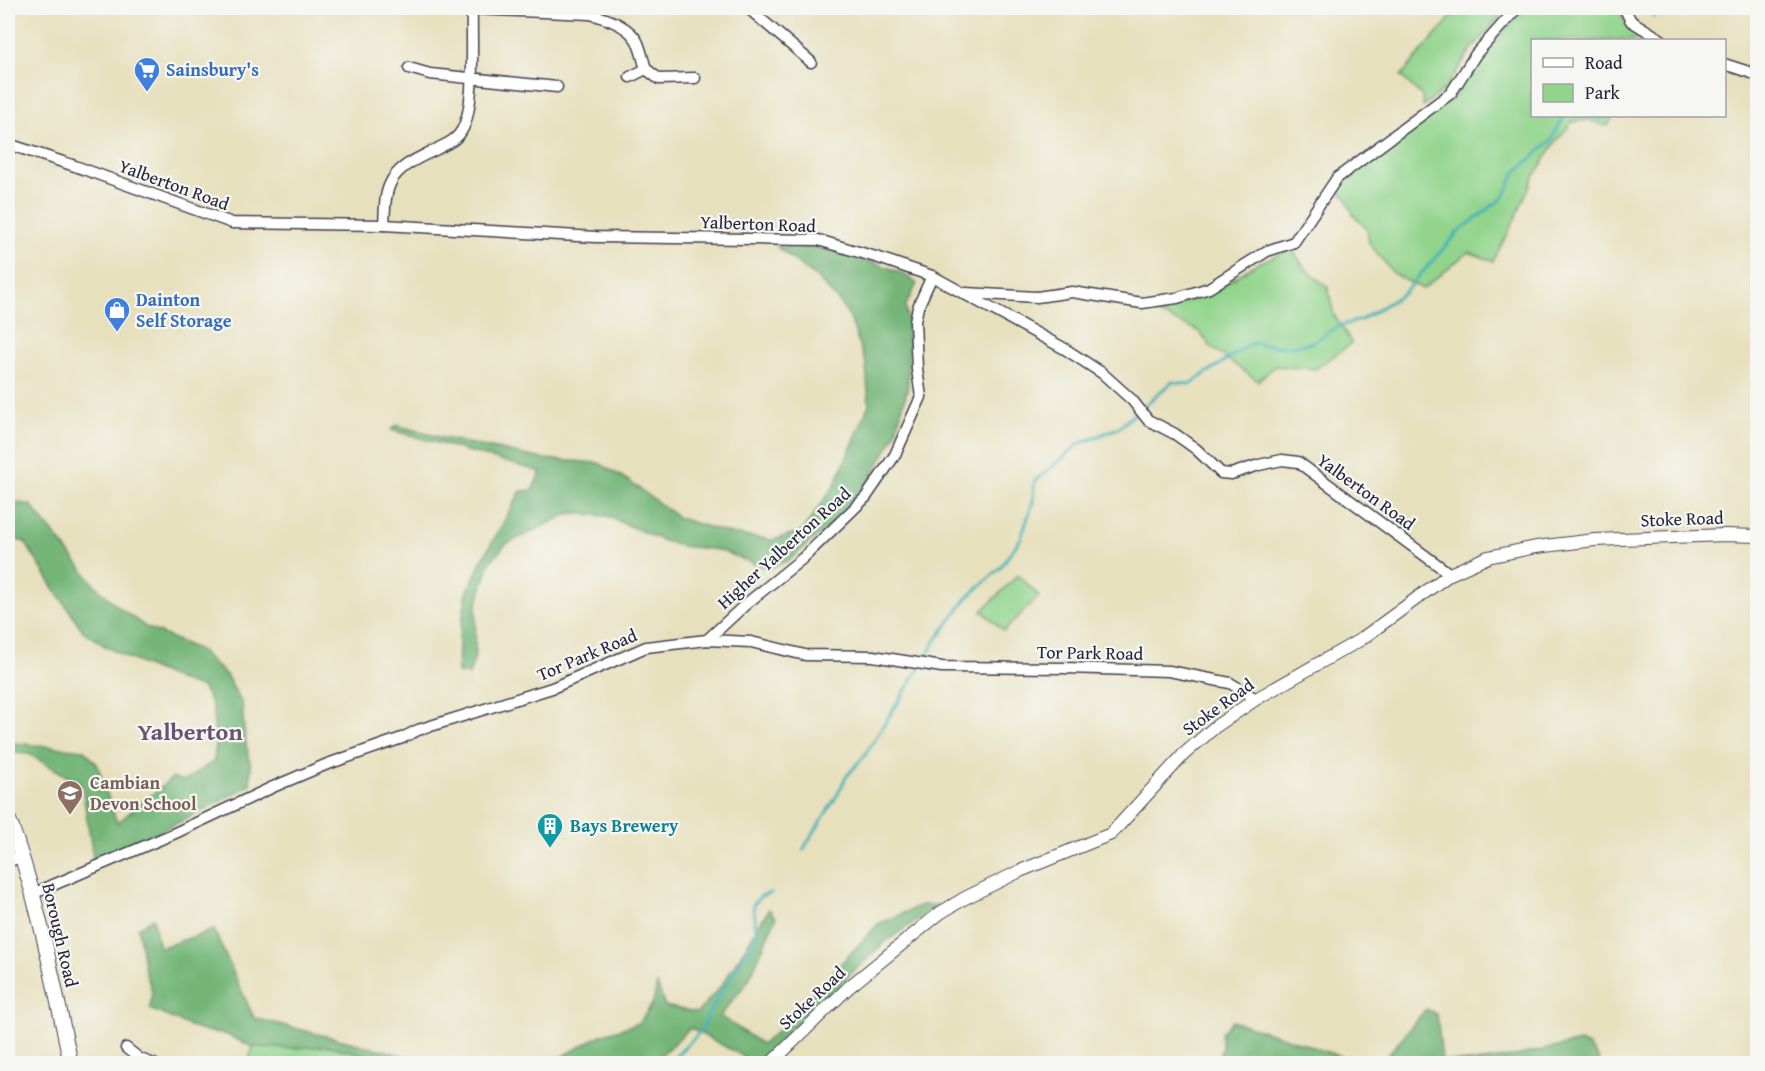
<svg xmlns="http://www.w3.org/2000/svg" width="1765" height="1071" viewBox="0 0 1765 1071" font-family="'Gentium Book Plus',serif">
  <rect width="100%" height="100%" fill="#f6f6f2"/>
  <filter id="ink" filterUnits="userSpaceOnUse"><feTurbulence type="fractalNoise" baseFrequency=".0167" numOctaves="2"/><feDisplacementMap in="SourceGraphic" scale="12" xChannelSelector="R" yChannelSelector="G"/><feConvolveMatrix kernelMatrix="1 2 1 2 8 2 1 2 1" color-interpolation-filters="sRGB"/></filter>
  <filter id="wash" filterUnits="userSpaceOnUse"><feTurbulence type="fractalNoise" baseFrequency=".008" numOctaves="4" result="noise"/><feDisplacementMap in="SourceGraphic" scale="24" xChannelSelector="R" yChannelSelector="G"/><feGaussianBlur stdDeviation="1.35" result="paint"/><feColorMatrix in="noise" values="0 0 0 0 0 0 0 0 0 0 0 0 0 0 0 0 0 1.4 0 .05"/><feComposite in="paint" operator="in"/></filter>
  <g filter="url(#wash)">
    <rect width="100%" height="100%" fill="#e7e0bd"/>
    <!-- green -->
    <g fill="#92d48c" stroke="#5a7b64" stroke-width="1.5">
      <path d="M 1459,8 L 1507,8 L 1470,51 L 1446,88 L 1423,106 L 1422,96 L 1401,76 Z"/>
      <path d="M 1525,8 L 1617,8 L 1625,22 L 1644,40 L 1532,40 L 1532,116 L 1614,116 L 1607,126 L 1587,120 L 1572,122 L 1555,143 L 1533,178 L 1515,219 L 1493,261 L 1468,252 L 1423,289 L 1394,274 L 1369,243 L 1367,229 L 1353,214 L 1346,198 L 1336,189 L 1344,179 L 1454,97 L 1482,56 Z"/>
      <path d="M 1292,249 L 1304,267 L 1328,288 L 1334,315 L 1352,343 L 1315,369 L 1275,366 L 1258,381 L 1212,348 L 1199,331 L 1144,308 L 1178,304 L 1213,292 L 1256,264 Z"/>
      <path d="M 1018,575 L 1039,596 L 1004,631 L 982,611 Z"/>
      <path d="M 330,1046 L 400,1063 L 255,1064 L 249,1059 L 253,1047 L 292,1048 Z"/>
    </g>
    <!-- forest -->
    <g fill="#75b678" stroke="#4c6c5a" stroke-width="1.5">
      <path d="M 777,247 C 786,247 796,246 805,247 C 830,249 900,266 917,284 L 906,305 L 909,340 L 908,387 L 895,435 L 865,489 L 835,521 L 789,560 L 768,569 L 719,550 L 681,546 L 664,541 L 607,516 L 570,513 L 506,544 L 490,562 L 476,607 L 475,656 L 469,675 L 458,673 L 459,639 L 467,592 L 481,562 L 521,491 L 532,490 L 541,472 L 391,430 L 397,425 L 443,438 L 543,459 L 599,463 L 629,481 L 679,518 L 731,534 L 773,540 L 802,531 L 834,486 L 854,441 L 869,404 L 866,364 L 850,318 L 840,303 L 818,279 Z"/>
      <path d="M 8,501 L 31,505 L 94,584 L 117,606 L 146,627 L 199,650 L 226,675 L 242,704 L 245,739 L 251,767 L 250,785 C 199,812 148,841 93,858 L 82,785 L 29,754 L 15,753 L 8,756 L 8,746 L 14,743 L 84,750 L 97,764 L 117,823 L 172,778 L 184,781 L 214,761 L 216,743 L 212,705 L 203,688 L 176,679 L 128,658 L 105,646 L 83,631 L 52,585 L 25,542 L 9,538 L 8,540 Z"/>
      <path d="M 922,905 L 939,905 L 885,942 L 756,1063 L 690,1028 L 660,1056 L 636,1057 L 629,1063 L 551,1063 L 601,1035 L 639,1023 L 653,1003 L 657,984 L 665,1006 L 697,1013 L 722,985 L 769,909 L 776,918 L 748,981 L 720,1016 L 762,1044 L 780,1029 L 878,924 Z"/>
      <path d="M 153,918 L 159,948 L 214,930 L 254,1018 L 402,1055 L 427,1063 L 400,1063 L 330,1046 L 292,1048 L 253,1047 L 225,1034 L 199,1030 L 150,1009 L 152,991 L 145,971 L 138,928 Z"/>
      <path d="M 1426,1009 L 1437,1015 L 1442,1061 L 1474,1062 L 1505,1058 L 1580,1042 L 1590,1047 L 1599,1059 L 1597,1064 L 1381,1063 Z"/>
      <path d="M 1232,1021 L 1284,1037 L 1359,1063 L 1217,1063 L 1222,1048 L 1221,1033 Z"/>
    </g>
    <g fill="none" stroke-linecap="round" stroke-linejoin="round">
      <!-- stream -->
      <g stroke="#41b1b8" stroke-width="3">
        <path d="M 1654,17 L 1655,8"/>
        <path d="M 1593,116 L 1601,119 L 1610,116"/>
        <path d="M 923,662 L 936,640 L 967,598 L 1000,568 L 1021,538 L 1033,502 L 1034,482 L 1079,444 L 1118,428 L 1172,382 L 1190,384 L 1252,343 L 1285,347 L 1311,343 L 1339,326 L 1361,320 L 1404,293 L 1458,232 L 1504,197 L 1515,173 L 1552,140 L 1555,132 L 1565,116 L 1568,116"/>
        <path d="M 803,850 L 838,794 L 846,777 L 865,755 L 920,667"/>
        <path d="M 668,1064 L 703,1029 L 707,1017 L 721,993 L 757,936 L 753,905 L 761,896 L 771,893"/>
      </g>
    </g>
  </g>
  <g filter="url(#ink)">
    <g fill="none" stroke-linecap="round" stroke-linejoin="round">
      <!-- minor casing -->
      <g stroke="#403e4e" stroke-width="13">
        <g id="minor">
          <path d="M 748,8 L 811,62"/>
          <path d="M 1624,8 L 1631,21 L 1662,40"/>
          <path d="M 472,9 L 590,14 C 606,18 628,25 637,41 C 641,49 643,60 646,69 L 630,77"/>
          <path d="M 1724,64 L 1758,75"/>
          <path d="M 409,68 L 430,74 L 557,87"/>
          <path d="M 646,69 L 659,79 L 695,78"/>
          <path d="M 8,144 L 75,166 L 232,223 L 384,225 L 596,237 L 818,240 L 879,258 L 932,276 L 1065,349 L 1102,373 L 1132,400 L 1148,420 L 1175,434 L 1196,449 L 1221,473 L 1231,474 L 1259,465 L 1282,460 L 1298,462 L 1450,574"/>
          <path d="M 384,225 C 385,211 384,196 390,184 C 397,166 421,157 437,149 C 446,144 457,140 462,130 C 476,106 471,38 472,8"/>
          <path d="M 965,293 L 1037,297 L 1072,292 L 1142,303 L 1177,298 L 1209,288 L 1267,251 L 1294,242 L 1337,178 L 1451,93 L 1476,54 L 1517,8"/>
          <path d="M 707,640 L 746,604 L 803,558 L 866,497 L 895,455 L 921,397 L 917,369 L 915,321 L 918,307 L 932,276"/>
          <path d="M 8,862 L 22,856"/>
          <path d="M 32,894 L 173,834 L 273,787 L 325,765 L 402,738 L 418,730 L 552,688 L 646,647 L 707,640 L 751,642 L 805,655 L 873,656 L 942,667 L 1064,668 L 1169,671 L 1230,683 L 1256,699"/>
          <path d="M 126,1048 L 140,1059 L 154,1064"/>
        </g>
      </g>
      <!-- tertiary casing -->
      <g stroke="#403e4e" stroke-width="14">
        <path id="tertiary" d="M 770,1064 L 849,987 L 940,913 L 965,898 L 1020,871 L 1111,834 L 1184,754 L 1215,727 L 1256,699 L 1360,640 L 1450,574 L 1488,557 L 1536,547 L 1595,540 L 1725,535 L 1758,536"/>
      </g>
      <!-- secondary casing -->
      <g stroke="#403e4e" stroke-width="16">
        <path id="secondary" d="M 8,817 C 38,896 53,981 71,1064"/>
      </g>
      <!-- minor -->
      <use href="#minor" stroke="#fff" stroke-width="10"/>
      <!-- tertiary -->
      <use href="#tertiary" stroke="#fff" stroke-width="12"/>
      <!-- secondary -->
      <use href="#secondary" stroke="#fff" stroke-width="14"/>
    </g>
  </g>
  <!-- icons -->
  <defs>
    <g id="supermarket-pin" transform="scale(1.35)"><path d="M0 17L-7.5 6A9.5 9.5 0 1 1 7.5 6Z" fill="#3f7fe0" stroke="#f6f6f2"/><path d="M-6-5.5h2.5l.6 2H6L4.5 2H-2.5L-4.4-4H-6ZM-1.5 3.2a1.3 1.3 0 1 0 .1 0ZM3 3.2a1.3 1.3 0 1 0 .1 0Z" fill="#fff"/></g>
    <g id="shop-pin" transform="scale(1.35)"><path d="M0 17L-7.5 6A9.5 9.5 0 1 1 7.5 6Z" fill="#3f7fe0" stroke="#f6f6f2"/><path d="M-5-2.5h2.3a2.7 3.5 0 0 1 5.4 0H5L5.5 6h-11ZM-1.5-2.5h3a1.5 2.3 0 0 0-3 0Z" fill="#fff"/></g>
    <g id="school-pin" transform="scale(1.35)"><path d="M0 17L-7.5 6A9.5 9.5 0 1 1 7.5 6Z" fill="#8d6e63" stroke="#f6f6f2"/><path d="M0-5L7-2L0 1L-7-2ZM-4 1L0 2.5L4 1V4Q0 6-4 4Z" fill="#fff"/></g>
    <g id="building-pin" transform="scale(1.35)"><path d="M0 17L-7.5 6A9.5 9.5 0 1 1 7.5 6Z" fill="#0f9aa8" stroke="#f6f6f2"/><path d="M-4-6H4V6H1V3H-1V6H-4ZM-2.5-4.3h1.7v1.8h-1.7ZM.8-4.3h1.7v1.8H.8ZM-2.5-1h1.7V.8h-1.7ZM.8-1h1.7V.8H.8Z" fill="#fff"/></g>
  </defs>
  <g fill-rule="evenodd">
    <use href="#supermarket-pin" x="147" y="70"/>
    <use href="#shop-pin" x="117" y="310"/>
    <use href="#school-pin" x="70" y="793"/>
    <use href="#building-pin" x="550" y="826"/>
  </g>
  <g text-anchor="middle" stroke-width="4.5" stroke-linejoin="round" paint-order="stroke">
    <!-- shop labels -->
    <g font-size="18" font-weight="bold" fill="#366cbe" stroke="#f6f6f2" text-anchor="start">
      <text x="166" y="76">Sainsbury's</text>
      <text x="136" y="306">Dainton<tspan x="136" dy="21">Self Storage</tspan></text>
    </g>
    <!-- street labels -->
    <g font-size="18" fill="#22223b" stroke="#f6f6f2">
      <text transform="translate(174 185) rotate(20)" y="6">Yalberton Road</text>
      <text transform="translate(758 224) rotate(2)" y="6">Yalberton Road</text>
      <text transform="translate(1366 492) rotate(36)" y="6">Yalberton Road</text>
      <text transform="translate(1682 519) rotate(-2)" y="6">Stoke Road</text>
      <text transform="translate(784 548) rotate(-42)" y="6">Higher Yalberton Road</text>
      <text transform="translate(1090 653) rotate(1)" y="6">Tor Park Road</text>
      <text transform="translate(587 655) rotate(-23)" y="6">Tor Park Road</text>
      <text transform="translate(1218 707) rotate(-36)" y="6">Stoke Road</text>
      <text transform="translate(60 935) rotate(77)" y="6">Borough Road</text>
      <text transform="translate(812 998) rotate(-43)" y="6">Stoke Road</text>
    </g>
    <!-- education labels -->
    <g font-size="18" font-weight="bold" fill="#785e54" stroke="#f6f6f2" text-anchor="start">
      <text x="90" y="789">Cambian<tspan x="90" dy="21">Devon School</tspan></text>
    </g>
    <!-- culture labels -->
    <g font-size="18" font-weight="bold" fill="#0d838f" stroke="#f6f6f2" text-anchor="start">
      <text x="570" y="832">Bays Brewery</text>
    </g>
    <!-- district labels -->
    <g font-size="24" font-weight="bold" fill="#685173" stroke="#f6f6f2">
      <text x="190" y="740">Yalberton</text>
    </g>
  </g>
  <!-- margin -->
  <rect width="1765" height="1071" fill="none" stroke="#f6f6f2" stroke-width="30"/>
  <!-- legend -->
  <rect x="1531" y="39" width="195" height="78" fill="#f6f6f2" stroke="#a1a1a9" stroke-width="1.5"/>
  <rect x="1543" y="58" width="30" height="9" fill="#ffffff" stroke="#a1a1a9" stroke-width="1.5"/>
  <text x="1585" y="69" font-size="18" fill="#22223b">Road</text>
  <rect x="1543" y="84" width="30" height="18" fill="#92d48c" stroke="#a1a1a9" stroke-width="1.5"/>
  <text x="1585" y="99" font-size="18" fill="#22223b">Park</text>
</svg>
